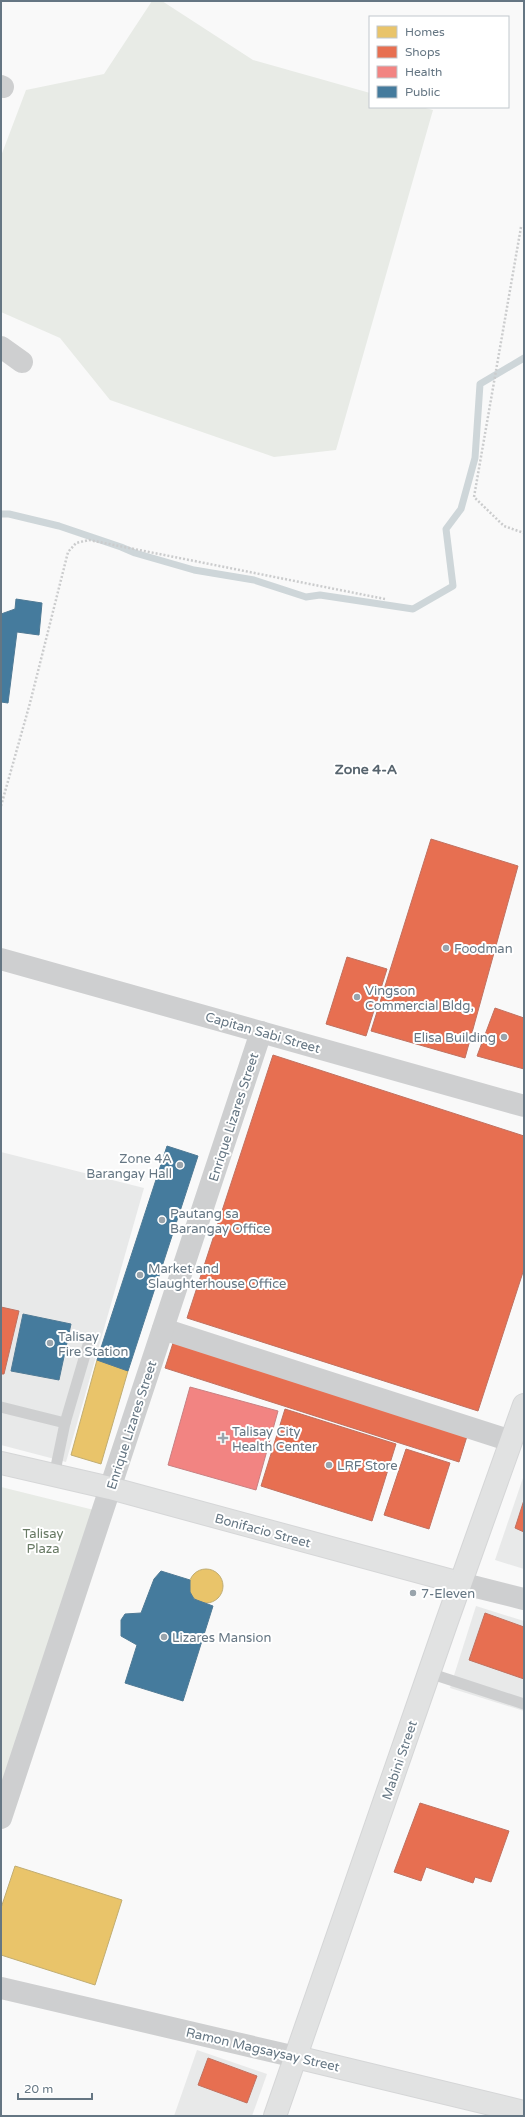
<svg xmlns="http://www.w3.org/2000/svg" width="525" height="2117" viewBox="0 0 525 2117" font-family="'Varela Round',sans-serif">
  <rect width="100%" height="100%" fill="#f9f9f9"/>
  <!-- built -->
  <g fill="#e8e9e9">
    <path d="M 1,1152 L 144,1188 L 66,1462 L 1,1445 Z"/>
    <path d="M 524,1475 L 524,1569 L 495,1560 Z"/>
    <path d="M 476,1606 L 524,1621 L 524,1711 L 450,1688 Z"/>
    <path d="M 197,2050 L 267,2074 L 252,2116 L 174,2116 Z"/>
  </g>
  <!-- green -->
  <g fill="#e8ebe6">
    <path d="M 152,1 L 162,1 L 253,60 L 370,93 L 370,107 L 422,107 L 433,110 L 336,450 L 274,457 L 110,400 L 60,338 L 1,312 L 1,156 L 26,90 L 104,74 Z"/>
    <path d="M 1,1487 L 98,1511 L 1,1807 Z"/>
  </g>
  <!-- homes -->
  <g fill="#e9c46a" stroke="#c1ad72">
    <path d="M 97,1360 L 128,1371 L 101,1464 L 71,1455 Z"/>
    <circle cx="206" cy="1586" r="17"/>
    <path d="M 15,1866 L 122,1900 L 95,1985 L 1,1955 L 1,1908 Z"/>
  </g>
  <!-- shops -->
  <g fill="#e76f51" stroke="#c07160">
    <path d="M 431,839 L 518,866 L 465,1058 L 371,1031 Z"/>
    <path d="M 347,957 L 387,969 L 366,1036 L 326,1024 Z"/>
    <path d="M 495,1008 L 524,1018 L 524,1069 L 477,1056 Z"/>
    <path d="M 273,1055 L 524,1136 L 524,1269 L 478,1411 L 187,1318 Z"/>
    <path d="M 1,1307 L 19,1311 L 4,1374 L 1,1374 Z"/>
    <path d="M 174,1340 L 468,1433 L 459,1462 L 165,1368 Z"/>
    <path d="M 285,1409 L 396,1444 L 372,1521 L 261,1486 Z"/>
    <path d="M 406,1449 L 450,1463 L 429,1529 L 384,1515 Z"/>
    <path d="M 524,1500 L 524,1532 L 515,1528 Z"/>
    <path d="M 485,1613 L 524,1627 L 524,1679 L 469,1660 Z"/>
    <path d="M 420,1803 L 509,1831 L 491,1882 L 475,1877 L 473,1883 L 426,1867 L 421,1881 L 394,1872 Z"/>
    <path d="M 208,2058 L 257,2076 L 247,2103 L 198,2085 Z"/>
  </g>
  <!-- health -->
  <path fill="#f28482" stroke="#c88082" d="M 190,1387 L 278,1411 L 256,1490 L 168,1465 Z"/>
  <!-- public -->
  <g fill="#457b9d" stroke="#4f7a95">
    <path d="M 16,599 L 42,603 L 39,635 L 17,632 L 8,703 L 1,702 L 1,614 L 15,609 Z"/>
    <path d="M 167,1146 L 198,1156 L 128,1371 L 97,1360 Z"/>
    <path d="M 23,1314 L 71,1324 L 59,1380 L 11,1371 Z"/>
    <path d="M 161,1571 L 190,1580 L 190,1592 L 194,1599 L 213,1606 L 183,1701 L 125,1683 L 137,1645 L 121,1636 L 121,1620 L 125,1614 L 141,1613 L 154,1579 Z"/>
  </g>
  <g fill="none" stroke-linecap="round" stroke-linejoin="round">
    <!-- stream -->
    <path stroke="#ced6d9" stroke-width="7" d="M 1,514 L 9,514 L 59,526 L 121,547 L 135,553 L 194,570 L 254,580 L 306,597 L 320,595 L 413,609 L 453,586 L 446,529 L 461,509 L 475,458 L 480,384 L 524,358"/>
    <!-- secondary casing -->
    <g stroke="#d5d6d7" stroke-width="24">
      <g id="secondary">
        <path d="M 1,1463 L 110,1488 L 460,1583"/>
        <path d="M 296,2057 L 524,2112"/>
      </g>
    </g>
    <!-- primary casing -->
    <g stroke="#d5d6d7" stroke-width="24">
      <path id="primary" d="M 275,2116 L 447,1621 L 524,1405"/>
    </g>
    <!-- path -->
    <g stroke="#cbcccd" stroke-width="2.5" stroke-dasharray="2 2" stroke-linecap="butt">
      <path d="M 521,227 L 474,497 L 504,526 L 524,533"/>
      <path d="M 1,806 L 30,703 L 68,552 L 76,543 L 89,540 L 385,599"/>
    </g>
    <!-- lane -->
    <g stroke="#cecfd0" stroke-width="11">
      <path d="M 1,1407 L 65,1423"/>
      <path d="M 54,1476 L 65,1423 L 90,1338"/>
      <path d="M 429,1673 L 524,1704"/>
    </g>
    <!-- street -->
    <g stroke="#cecfd0" stroke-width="22">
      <path d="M 1,86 L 3,87"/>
      <path d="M 1,347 L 22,362"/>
      <path d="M 1,959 L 524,1106"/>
      <path d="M 163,1329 L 511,1441"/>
      <path d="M 460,1583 L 524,1599"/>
      <path d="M 1,1818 L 261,1032"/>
      <path d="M 1,1988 L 296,2057"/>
    </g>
    <!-- secondary -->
    <use href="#secondary" stroke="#e1e2e2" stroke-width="22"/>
    <!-- primary -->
    <use href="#primary" stroke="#e1e2e2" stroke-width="22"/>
  </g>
  <!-- markers -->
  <g fill="#99a4ac" stroke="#fff" stroke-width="1.5">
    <circle cx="446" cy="948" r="4"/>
    <circle cx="357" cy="997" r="4"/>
    <circle cx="504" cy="1037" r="4"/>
    <circle cx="180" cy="1165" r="4"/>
    <circle cx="162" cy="1220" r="4"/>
    <circle cx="140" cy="1275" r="4"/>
    <circle cx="50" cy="1343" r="4"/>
    <path d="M221 1432h4v4h4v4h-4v4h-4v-4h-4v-4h4z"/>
    <circle cx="329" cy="1465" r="4"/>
    <circle cx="413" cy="1593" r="4"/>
    <circle cx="164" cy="1637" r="4"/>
  </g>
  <g text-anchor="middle" stroke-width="4" stroke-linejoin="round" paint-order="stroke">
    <!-- poi labels -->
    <g font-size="13" fill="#657683" stroke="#fff" text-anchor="start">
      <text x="454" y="953">Foodman</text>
      <text x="365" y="995">Vingson<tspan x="365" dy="15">Commercial Bldg,</tspan></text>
      <text x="496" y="1042" text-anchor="end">Elisa Building</text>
      <text x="172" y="1163" text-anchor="end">Zone 4A<tspan x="172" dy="15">Barangay Hall</tspan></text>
      <text x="170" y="1218">Pautang sa<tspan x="170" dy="15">Barangay Office</tspan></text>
      <text x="148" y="1273">Market and<tspan x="148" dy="15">Slaughterhouse Office</tspan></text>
      <text x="58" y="1341">Talisay<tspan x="58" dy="15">Fire Station</tspan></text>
      <text x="232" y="1436">Talisay City<tspan x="232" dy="15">Health Center</tspan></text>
      <text x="337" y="1470">LRF Store</text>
      <text x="421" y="1598">7-Eleven</text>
      <text x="172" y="1642">Lizares Mansion</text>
    </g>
    <!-- street labels -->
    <g font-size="13" fill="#657683" stroke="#fff">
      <text transform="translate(263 1032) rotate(16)" y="5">Capitan Sabi Street</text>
      <text transform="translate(233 1117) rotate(-72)" y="5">Enrique Lizares Street</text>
      <text transform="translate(131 1425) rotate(-72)" y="5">Enrique Lizares Street</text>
      <text transform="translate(263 1530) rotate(15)" y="5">Bonifacio Street</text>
      <text transform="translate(399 1760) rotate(-71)" y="5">Mabini Street</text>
      <text transform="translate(263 2049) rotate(13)" y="5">Ramon Magsaysay Street</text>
    </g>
    <!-- park labels -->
    <g font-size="13" fill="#687a64" stroke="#fff">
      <text x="43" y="1538">Talisay<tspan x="43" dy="15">Plaza</tspan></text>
    </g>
    <!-- neighbourhood labels -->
    <g font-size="14" font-weight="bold" fill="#57646e" stroke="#fff">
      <text x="366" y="774">Zone 4-A</text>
    </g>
  </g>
  <!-- border -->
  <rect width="525" height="2117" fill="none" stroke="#657683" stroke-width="4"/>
  <!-- legend -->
  <rect x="369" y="16" width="140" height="92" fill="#ffffff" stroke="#c1c8cd"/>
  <rect x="377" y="26" width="20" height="12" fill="#e9c46a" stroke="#c1c8cd"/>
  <text x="405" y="36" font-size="12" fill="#657683">Homes</text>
  <rect x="377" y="46" width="20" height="12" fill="#e76f51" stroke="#c1c8cd"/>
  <text x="405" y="56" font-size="12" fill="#657683">Shops</text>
  <rect x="377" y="66" width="20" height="12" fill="#f28482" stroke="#c1c8cd"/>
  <text x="405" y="76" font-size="12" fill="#657683">Health</text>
  <rect x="377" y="86" width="20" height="12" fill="#457b9d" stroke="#c1c8cd"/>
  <text x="405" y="96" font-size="12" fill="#657683">Public</text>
  <!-- scale -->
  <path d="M18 2093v6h74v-6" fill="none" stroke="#657683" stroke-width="2"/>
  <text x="24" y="2093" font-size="12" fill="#657683" stroke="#ffffff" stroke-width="3" paint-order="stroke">20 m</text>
</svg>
